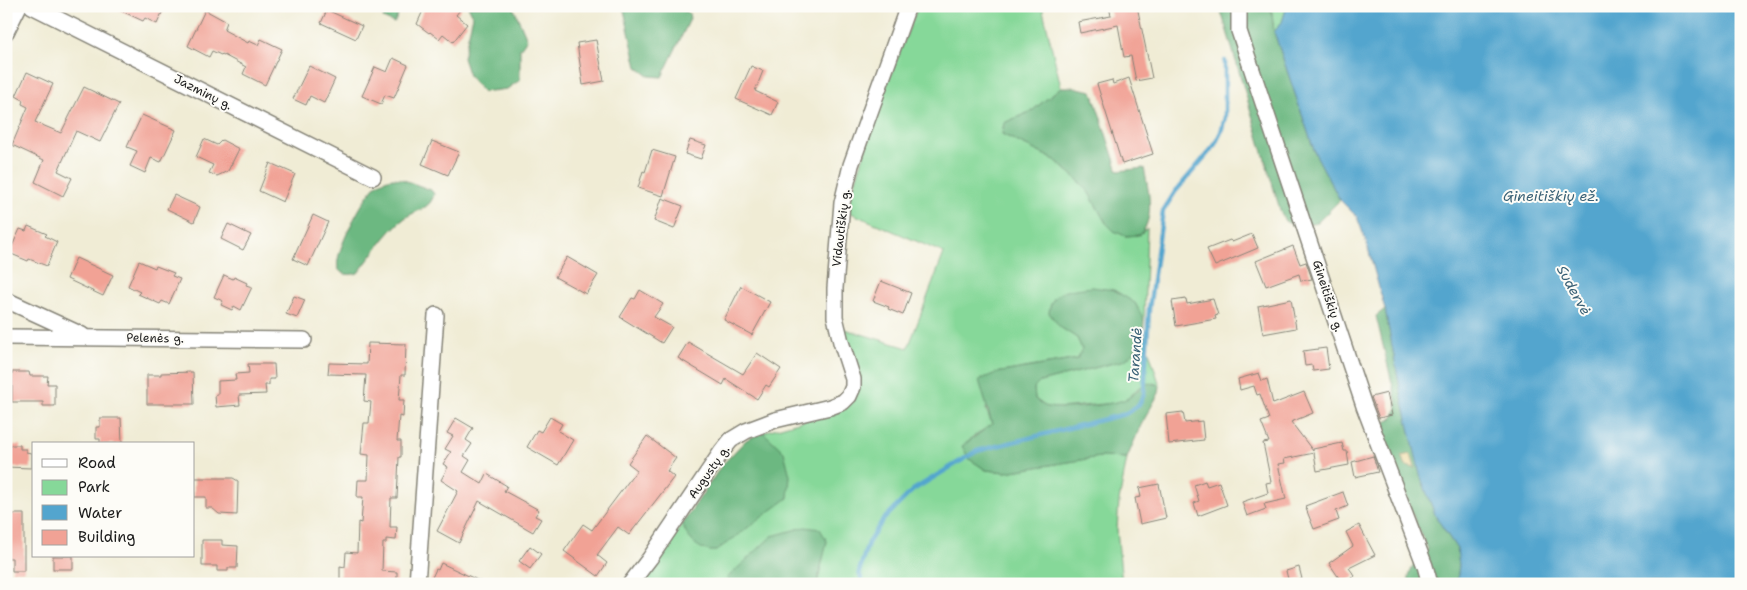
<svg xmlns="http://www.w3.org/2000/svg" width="1747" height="590" viewBox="0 0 1747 590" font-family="'Shantell Sans',sans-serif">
  <rect width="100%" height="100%" fill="#fdfcf7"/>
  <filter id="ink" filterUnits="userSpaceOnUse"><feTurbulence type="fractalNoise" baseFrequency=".02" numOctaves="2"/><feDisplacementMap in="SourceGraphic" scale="10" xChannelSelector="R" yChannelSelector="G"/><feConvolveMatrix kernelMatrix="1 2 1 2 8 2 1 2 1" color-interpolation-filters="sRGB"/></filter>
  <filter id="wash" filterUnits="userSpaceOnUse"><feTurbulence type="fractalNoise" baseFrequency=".0096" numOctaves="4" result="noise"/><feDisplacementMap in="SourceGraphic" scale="20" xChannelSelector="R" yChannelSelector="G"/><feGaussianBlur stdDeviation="1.12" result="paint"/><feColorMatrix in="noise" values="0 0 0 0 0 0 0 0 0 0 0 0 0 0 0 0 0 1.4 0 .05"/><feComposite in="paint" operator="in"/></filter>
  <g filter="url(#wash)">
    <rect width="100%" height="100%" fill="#f0ecd5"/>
    <!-- green -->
    <g fill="#86d899" stroke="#517a5a">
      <path d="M 918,6 L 1042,6 L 1061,87 L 1032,111 L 1004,123 L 1002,134 L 1055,160 L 1077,179 L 1089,193 L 1106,223 L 1125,236 L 1140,235 L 1147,228 L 1144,320 L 1135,303 L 1060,327 L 1077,338 L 1082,349 L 1078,359 L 996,373 L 986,409 L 992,424 L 971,438 L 970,459 L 986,470 L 1005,472 L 1100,457 L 1127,458 L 1119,501 L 1117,529 L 1122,584 L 817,584 L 827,541 L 728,578 L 730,584 L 638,584 L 683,523 L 684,529 L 694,543 L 763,432 L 844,409 L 853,401 L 841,328 L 908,348 L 944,253 L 846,211 L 884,92 Z"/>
      <path d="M 1271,6 L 1287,6 L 1282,22 L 1274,32 Z"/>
      <path d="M 1143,333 L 1160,386 L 1154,383 L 1138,388 L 1128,399 L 1115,403 L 1059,408 L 1046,407 L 1035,399 L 1034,388 L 1040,382 L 1125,360 L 1134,352 Z"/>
    </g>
    <!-- forest -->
    <g fill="#6cb881" stroke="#446a4e">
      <path d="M 387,6 L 403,6 L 394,23 L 383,18 Z"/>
      <path d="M 468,6 L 513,6 L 527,39 L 520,49 L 520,80 L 507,89 L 483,92 L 469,76 L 463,58 L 473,16 Z"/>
      <path d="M 623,6 L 676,6 L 689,13 L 690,19 L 662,77 L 649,76 L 637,67 Z"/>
      <path d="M 1211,6 L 1271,6 L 1274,32 L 1315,153 L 1340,200 L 1318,222 L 1294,226 L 1285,221 L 1281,213 L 1221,11 Z"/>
      <path d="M 1061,87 L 1072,87 L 1092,91 L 1118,171 L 1144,168 C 1148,189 1156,217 1140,235 L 1125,236 L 1114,231 L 1106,223 L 1089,193 L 1077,179 L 1055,160 L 1002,134 L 1004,123 L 1032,111 Z"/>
      <path d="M 393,178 L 401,179 L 431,190 L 434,194 C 431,209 416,210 405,218 C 386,232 373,255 358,273 C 352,275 341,276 338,268 C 333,254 365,195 376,185 C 382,181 386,179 393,178 Z"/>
      <path d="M 1092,287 L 1114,290 L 1135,303 L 1144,320 L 1143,333 L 1134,352 L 1125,360 L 1040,382 L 1034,388 L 1035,399 C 1039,402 1043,406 1048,407 C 1061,410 1117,405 1128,398 C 1141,390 1142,378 1160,386 L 1159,393 L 1141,425 L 1127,458 L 1100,457 L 1006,472 L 986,470 L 969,459 L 962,446 L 992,424 L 979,380 L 996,373 L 1078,359 L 1082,349 L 1077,338 L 1060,327 L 1049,313 C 1051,288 1072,290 1092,287 Z"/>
      <path d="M 1385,309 L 1402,398 L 1421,477 L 1436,517 L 1457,549 L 1459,565 L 1457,582 L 1450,584 L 1409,584 C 1407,568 1418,559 1428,549 L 1417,526 L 1382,433 L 1382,427 L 1383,423 C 1394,419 1396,415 1397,404 L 1376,316 Z"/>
      <path d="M 763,432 L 784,452 L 790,476 L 788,498 L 716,551 C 701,553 685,538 683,523 L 722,465 L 746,440 Z"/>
      <path d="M 805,527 L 820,529 L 827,541 L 817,584 L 730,584 L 727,578 L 772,536 Z"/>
    </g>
    <!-- sand -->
    <path fill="#eeda9e" stroke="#857b5d" d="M 1411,454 L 1415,468 L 1406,466 L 1401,456 Z"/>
    <!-- water -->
    <path fill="#53a5ce" stroke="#386075" d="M 1287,6 L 1731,6 L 1741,9 L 1741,584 L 1457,584 L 1459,565 L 1457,549 L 1436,517 L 1421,478 L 1402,398 L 1385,309 L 1366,241 L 1357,217 L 1340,200 L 1315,153 L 1274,32 L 1282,22 Z"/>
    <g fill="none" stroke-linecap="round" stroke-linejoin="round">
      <!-- stream -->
      <g stroke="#53a5ce" stroke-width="4.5">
        <path d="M 1227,6 L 1227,8"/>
        <path d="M 863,584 L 859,572 L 868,543 L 883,520 L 913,490 L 977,451 L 1125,414 L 1139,405 L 1144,394 L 1149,309 L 1163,211 L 1175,192 L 1214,146 L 1221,132 L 1225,117 L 1225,61"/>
      </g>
    </g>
    <g id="blocks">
      <!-- building -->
      <g fill="#f1a295">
        <path d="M 111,6 L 165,6 L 157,24 L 145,18 L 143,21 Z"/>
        <path d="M 425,6 L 463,6 L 456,15 L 467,24 L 453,42 L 443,34 L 439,39 L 430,32 L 429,33 L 417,24 Z"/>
        <path d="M 1109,6 L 1137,6 L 1152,78 L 1136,81 L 1131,56 L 1124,57 L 1118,25 L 1080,33 L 1078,22 L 1111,16 Z"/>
        <path d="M 205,10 L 227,22 L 224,30 L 248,43 L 249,41 L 258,45 L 261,39 L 282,49 L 265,85 L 243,74 L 246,67 L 222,54 L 221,55 L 212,51 L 209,57 L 188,46 Z"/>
        <path d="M 327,10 L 362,26 L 356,39 L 321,23 Z"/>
        <path d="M 596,40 L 604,81 L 583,85 L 577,43 Z"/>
        <path d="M 393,58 L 408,65 L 394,98 L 385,95 L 381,104 L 362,96 L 375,67 L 387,72 Z"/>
        <path d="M 309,66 L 335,79 L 324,103 L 310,96 L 306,105 L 293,99 Z"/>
        <path d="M 751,66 L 763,71 L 755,91 L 778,102 L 772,115 L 736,99 Z"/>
        <path d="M 27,72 L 53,84 L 35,122 L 61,133 L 84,87 L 119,104 L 100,142 L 76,131 L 58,171 L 72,178 L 63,196 L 35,182 L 44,160 L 12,145 L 28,107 L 22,104 L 23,100 L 16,96 Z"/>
        <path d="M 1129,78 L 1153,154 L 1122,164 L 1097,84 L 1112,80 L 1113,84 Z"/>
        <path d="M 142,115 L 176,130 L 161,162 L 151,158 L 145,173 L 130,166 L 137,151 L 127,147 Z"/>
        <path d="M 204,139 L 217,145 L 222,140 L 239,149 L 228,171 L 217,176 L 209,173 L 213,165 L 196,157 Z"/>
        <path d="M 690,140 L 706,145 L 701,159 L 685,154 Z"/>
        <path d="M 432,141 L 459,152 L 448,175 L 422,164 Z"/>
        <path d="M 652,150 L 675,157 L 663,196 L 638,188 L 643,171 L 645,172 Z"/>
        <path d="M 270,163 L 295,174 L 283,202 L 259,191 Z"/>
        <path d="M 174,195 L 200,207 L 194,222 L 167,209 Z"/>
        <path d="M 662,198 L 683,206 L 674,229 L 654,221 Z"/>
        <path d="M 313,215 L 328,222 L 308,266 L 293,259 Z"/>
        <path d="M 228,224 L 251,235 L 243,250 L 221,239 Z"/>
        <path d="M 28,226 L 47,234 L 45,236 L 57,242 L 47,266 L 29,259 L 28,261 L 9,253 L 20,229 L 26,231 Z"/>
        <path d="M 1252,234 L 1258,248 L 1215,266 L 1207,249 L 1230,240 L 1232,242 Z"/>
        <path d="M 1293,246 L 1300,264 L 1306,262 L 1312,279 L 1301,281 L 1299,274 L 1266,286 L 1256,261 Z"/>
        <path d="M 567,257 L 598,275 L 586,294 L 555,277 Z"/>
        <path d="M 76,258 L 113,275 L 103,296 L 67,279 Z"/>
        <path d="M 139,261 L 155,268 L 156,266 L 174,273 L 172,276 L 180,279 L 169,304 L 162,301 L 160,304 L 138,294 L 140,292 L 128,286 Z"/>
        <path d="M 224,275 L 233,279 L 234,277 L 247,283 L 246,285 L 252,287 L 241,310 L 234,306 L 232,310 L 221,305 L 223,301 L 214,297 Z"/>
        <path d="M 881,281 L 911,293 L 903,315 L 888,309 L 889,307 L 873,301 Z"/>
        <path d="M 741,286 L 770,302 L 752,335 L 724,320 Z"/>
        <path d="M 640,290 L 663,304 L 654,317 L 672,327 L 662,343 L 620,317 L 632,298 L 635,299 Z"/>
        <path d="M 294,296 L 305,300 L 297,318 L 286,314 Z"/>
        <path d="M 1186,299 L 1187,304 L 1213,299 L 1218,315 L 1215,316 L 1216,319 L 1176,326 L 1172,301 Z"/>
        <path d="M 1291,299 L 1296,328 L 1263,334 L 1258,306 Z"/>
        <path d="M 688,342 L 743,374 L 757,353 L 781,369 L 769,387 L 766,385 L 757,399 L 726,379 L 723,385 L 678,358 Z"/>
        <path d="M 368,343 L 406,344 L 405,375 L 401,375 L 399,400 L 404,400 L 403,417 L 399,416 L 397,441 L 401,441 L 401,457 L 399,457 L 397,498 L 391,498 L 390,527 L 397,527 L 396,540 L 386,539 L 386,543 L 383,543 L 382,571 L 397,572 L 397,584 L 340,584 L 340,566 L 345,567 L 346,552 L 357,553 L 358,522 L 361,523 L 363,497 L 357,497 L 358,480 L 368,480 L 369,455 L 361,454 L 364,423 L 369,423 L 371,402 L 364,401 L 366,375 L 328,374 L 329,363 L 367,364 Z"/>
        <path d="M 1326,348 L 1329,369 L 1313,371 L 1312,365 L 1305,366 L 1303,351 Z"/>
        <path d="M 248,364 L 274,364 L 275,379 L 269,379 L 269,385 L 265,385 L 266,394 L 239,395 L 240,405 L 216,407 L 215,395 L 218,395 L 218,381 L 236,380 L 235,374 L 249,373 Z"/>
        <path d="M 12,372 L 29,372 L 30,376 L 48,376 L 47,384 L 55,384 L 55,406 L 43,406 L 43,402 L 12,402 Z"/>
        <path d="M 193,372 L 194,404 L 147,404 L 147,375 L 161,375 L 161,373 Z"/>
        <path d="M 1259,373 L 1262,381 L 1267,379 L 1273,404 L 1304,392 L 1313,413 L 1291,422 L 1313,451 L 1313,449 L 1342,443 L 1344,451 L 1347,451 L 1349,465 L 1317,471 L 1314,453 L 1284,459 L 1285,463 L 1278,464 L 1286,499 L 1264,504 L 1266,509 L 1247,516 L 1242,502 L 1268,493 L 1266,483 L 1271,482 L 1263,443 L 1269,442 L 1261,422 L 1269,419 L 1260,394 L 1257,395 L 1254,386 L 1240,390 L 1238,379 Z"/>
        <path d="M 1387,393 L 1392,415 L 1379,418 L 1371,397 Z"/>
        <path d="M 1183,412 L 1185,423 L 1202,421 L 1204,440 L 1169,444 L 1166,414 Z"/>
        <path d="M 550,417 L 562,424 L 558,431 L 573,440 L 558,465 L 527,447 L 537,430 L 541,432 Z"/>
        <path d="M 100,418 L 121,418 L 122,444 L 100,444 L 100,439 L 96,439 L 96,427 L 100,427 Z"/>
        <path d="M 456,418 L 473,428 L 466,440 L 472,444 L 464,456 L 470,460 L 463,472 L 482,484 L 487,474 L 507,486 L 504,491 L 539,510 L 535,516 L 541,519 L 533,532 L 479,501 L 459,543 L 437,531 L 458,491 L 441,480 L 448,467 L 443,464 L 451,452 L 445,449 L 453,436 L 447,433 Z"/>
        <path d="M 647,436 L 676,458 L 667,471 L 674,477 L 629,535 L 618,527 L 597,555 L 607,563 L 598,576 L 564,551 L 583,524 L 592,530 L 637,470 L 628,463 Z"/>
        <path d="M 6,445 L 20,445 L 20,449 L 26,449 L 26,452 L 31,453 L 31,468 L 6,467 Z"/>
        <path d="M 1373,456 L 1378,472 L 1355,477 L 1352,462 Z"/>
        <path d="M 194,478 L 233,478 L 238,481 L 237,515 L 219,514 L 212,508 L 206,508 L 206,497 L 194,497 Z"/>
        <path d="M 1205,481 L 1207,486 L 1219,482 L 1227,505 L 1198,516 L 1194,503 L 1199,501 L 1194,485 Z"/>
        <path d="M 1159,484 L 1166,518 L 1140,524 L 1135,498 L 1141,497 L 1139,488 Z"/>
        <path d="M 1343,492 L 1348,506 L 1336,511 L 1339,520 L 1314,529 L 1305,506 Z"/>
        <path d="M 6,514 L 24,514 L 24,571 L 12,571 L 12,558 L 6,558 Z"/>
        <path d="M 1359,525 L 1375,555 L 1349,568 L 1355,576 L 1343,584 L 1329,563 L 1353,546 L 1346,532 Z"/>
        <path d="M 202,540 L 222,540 L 222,545 L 238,546 L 237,568 L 228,568 L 228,571 L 217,571 L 217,566 L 202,566 Z"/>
        <path d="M 530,546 L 541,554 L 530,569 L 519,561 Z"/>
        <rect x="53" y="556" width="20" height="13"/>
        <path d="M 441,563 L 486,584 L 429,584 L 436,569 L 438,570 Z"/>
        <path d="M 1299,567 L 1302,579 L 1289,583 L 1286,571 Z"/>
      </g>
    </g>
  </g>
  <g filter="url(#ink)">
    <use href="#blocks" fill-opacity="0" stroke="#868478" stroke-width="1"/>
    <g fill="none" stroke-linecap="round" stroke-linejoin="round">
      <!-- minor casing -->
      <g stroke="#868478" stroke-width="18">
        <g id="minor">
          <path d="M 32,6 L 373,177"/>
          <path d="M 1239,6 L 1239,31 L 1364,406 L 1425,566 L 1430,584"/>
          <path d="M 6,32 L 19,6"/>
          <path d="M 6,300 L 82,335"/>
          <path d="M 6,337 L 304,340"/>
          <path d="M 417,584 L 436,315"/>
          <path d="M 630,584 L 650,558 L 722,451 L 731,440 L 746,431 L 775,420 L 830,407 L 843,402 L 849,396 L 853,387 L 853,379 L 841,342 L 835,317 L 835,288 L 842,203 L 851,165 L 908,6"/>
        </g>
      </g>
      <!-- minor -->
      <use href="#minor" stroke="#fff" stroke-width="15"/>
    </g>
  </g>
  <g text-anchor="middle" stroke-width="4" stroke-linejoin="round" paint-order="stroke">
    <!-- street labels -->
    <g font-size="12" fill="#1c1c1c" stroke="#fdfcf7">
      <text transform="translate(203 92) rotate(27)" y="4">Jazminų g.</text>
      <text transform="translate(841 228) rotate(-83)" y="4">Vidautiškių g.</text>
      <text transform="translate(1328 296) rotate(72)" y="4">Gineitiškių g.</text>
      <text transform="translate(155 338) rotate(1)" y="4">Pelenės g.</text>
      <text transform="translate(709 472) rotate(-55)" y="4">Augustų g.</text>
    </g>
    <!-- water labels -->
    <g font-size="14" font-style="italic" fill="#386075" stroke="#fdfcf7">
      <text x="1551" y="201">Gineitiškių ež.</text>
      <text transform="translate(1574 290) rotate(61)" y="5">Sudervė</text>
      <text transform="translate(1135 355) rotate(-86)" y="5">Tarandė</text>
    </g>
  </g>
  <!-- margin -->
  <rect width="1747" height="590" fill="none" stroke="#fdfcf7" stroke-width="25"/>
  <!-- legend -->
  <rect x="32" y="442" width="162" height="115" fill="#fdfcf7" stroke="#a3a29f"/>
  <rect x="42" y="459" width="25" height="8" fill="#ffffff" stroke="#a3a29f"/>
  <text x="78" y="468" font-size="15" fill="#1c1c1c">Road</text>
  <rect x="42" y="480" width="25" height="15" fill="#86d899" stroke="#a3a29f"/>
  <text x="78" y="492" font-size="15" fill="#1c1c1c">Park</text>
  <rect x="42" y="505" width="25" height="15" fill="#53a5ce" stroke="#a3a29f"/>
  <text x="78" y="518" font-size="15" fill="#1c1c1c">Water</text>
  <rect x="42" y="530" width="25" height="15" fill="#f1a295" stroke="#a3a29f"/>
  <text x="78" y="542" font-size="15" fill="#1c1c1c">Building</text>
</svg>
